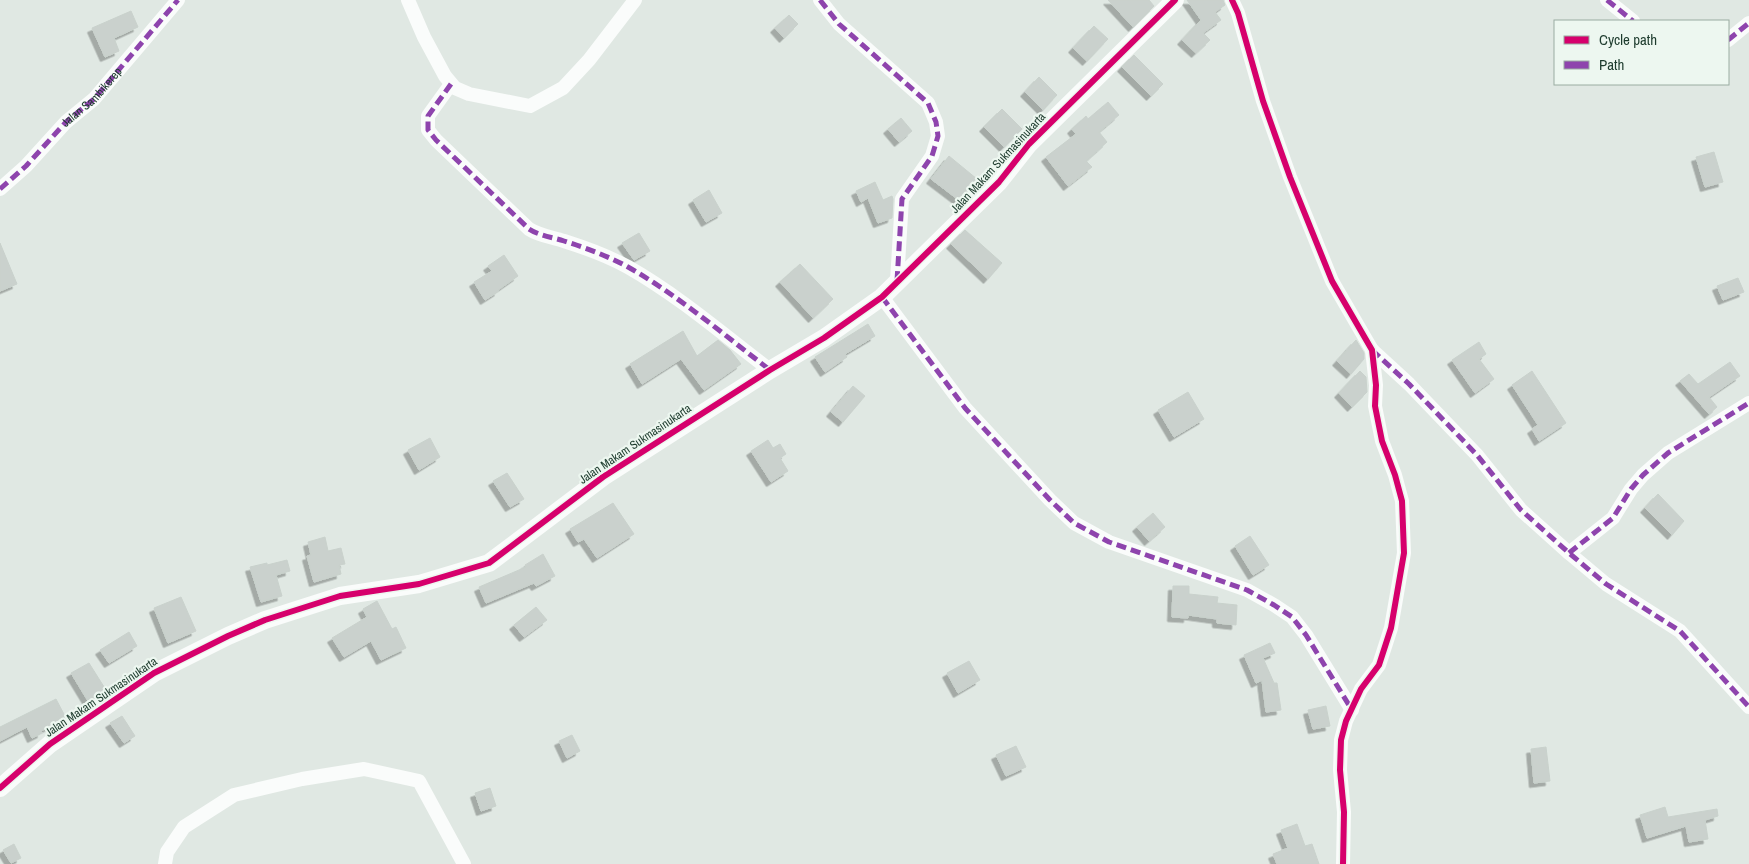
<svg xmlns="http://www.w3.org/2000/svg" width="1749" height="864" viewBox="0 0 1749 864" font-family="'Archivo Narrow',sans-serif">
  <defs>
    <filter id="shadow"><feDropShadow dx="-4.5" dy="4.5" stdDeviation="0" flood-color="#0004"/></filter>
  </defs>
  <rect width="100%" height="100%" fill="#e0e8e3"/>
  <!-- building -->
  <g fill="#cad1cd" stroke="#c9d1cc" filter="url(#shadow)">
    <path d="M 1108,0 L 1149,0 L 1154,6 L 1133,27 Z"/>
    <path d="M 1187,0 L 1223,0 L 1225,5 L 1215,12 L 1221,20 L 1203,33 L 1210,40 L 1196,53 L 1182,40 L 1201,20 Z"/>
    <path d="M 131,11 L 138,27 L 114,38 L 119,51 L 105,57 L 92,28 Z"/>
    <path d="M 789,15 L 798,24 L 784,38 L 775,28 Z"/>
    <path d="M 1094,26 L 1108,39 L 1087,61 L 1073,48 Z"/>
    <path d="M 1134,55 L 1163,84 L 1151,96 L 1122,67 Z"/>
    <path d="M 1039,77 L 1057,95 L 1043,110 L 1025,92 Z"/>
    <path d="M 1108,102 L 1119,115 L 1099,132 L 1107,142 L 1086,161 L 1092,167 L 1068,186 L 1046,157 L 1076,134 L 1072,129 L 1086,116 L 1088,119 Z"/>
    <path d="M 1002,109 L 1022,129 L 1004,147 L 984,127 Z"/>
    <path d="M 901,118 L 912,131 L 899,142 L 888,129 Z"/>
    <path d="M 1714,152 L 1723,182 L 1705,187 L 1696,157 Z"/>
    <path d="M 949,156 L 977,179 L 960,201 L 931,179 Z"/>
    <path d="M 875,182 L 883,200 L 892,196 L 893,199 L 892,218 L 878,223 L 868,198 L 861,202 L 856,191 Z"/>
    <path d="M 709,190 L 722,213 L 706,222 L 693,200 Z"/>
    <path d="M 965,230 L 1002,263 L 988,279 L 951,244 Z"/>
    <path d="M 639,233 L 650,251 L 634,260 L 622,243 Z"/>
    <path d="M 0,243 L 17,284 L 0,291 Z"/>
    <path d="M 504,255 L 518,276 L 498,290 L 499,291 L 485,300 L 474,282 L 492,271 L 488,266 Z"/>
    <path d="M 800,264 L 833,299 L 813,318 L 780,282 Z"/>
    <path d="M 1738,278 L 1744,292 L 1723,300 L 1717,286 Z"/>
    <path d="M 868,324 L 875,336 L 845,354 L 847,357 L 825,372 L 815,357 Z"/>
    <path d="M 683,331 L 697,356 L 718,340 L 730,350 L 741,364 L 704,390 L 681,359 L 642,384 L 630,364 Z"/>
    <path d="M 1356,340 L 1364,353 L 1364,359 L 1351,374 L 1337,361 Z"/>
    <path d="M 1479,342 L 1486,354 L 1479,359 L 1494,379 L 1475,393 L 1452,360 Z"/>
    <path d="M 1730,362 L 1740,376 L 1709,397 L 1717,407 L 1709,414 L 1680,381 L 1689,374 L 1698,384 Z"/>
    <path d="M 1360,371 L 1366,377 L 1367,392 L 1352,407 L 1339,393 Z"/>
    <path d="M 1532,371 L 1566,423 L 1539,441 L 1532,429 L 1538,425 L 1512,385 Z"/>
    <path d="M 853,386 L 865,396 L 843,422 L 831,412 Z"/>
    <path d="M 1188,392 L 1204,419 L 1174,437 L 1158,410 Z"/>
    <path d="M 430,438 L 440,457 L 419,470 L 408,450 Z"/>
    <path d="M 768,440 L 773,448 L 780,444 L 786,454 L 780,458 L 788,471 L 771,482 L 751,451 Z"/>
    <path d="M 507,473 L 524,499 L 510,507 L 493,481 Z"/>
    <path d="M 1658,494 L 1684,521 L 1672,535 L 1645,508 Z"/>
    <path d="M 613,503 L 634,534 L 597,558 L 584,539 L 578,542 L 570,529 Z"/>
    <path d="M 1153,513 L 1165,527 L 1149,541 L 1137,527 Z"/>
    <path d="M 1250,536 L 1269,565 L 1253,575 L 1235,546 Z"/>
    <path d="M 325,537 L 328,551 L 341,548 L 345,564 L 339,565 L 341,574 L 314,582 L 307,556 L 311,555 L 308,542 Z"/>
    <path d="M 543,554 L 555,576 L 536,586 L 534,583 L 486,603 L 479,587 L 526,567 L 525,565 Z"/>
    <path d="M 287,560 L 290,571 L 276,575 L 282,596 L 261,602 L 250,567 L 267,563 L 267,565 Z"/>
    <path d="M 1173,586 L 1189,586 L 1189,594 L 1218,597 L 1217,603 L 1237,605 L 1236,625 L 1217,623 L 1217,619 L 1188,615 L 1188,618 L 1172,617 Z"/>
    <path d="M 181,597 L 196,631 L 168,643 L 154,608 Z"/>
    <path d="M 377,601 L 392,629 L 396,627 L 406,648 L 381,660 L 371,641 L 344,657 L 332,638 L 367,617 L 363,609 Z"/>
    <path d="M 536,607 L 547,620 L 524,637 L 514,625 Z"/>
    <path d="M 129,632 L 137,646 L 109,663 L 100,650 Z"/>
    <path d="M 1270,643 L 1275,653 L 1263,658 L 1274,683 L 1277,683 L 1281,710 L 1266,712 L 1262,680 L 1256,683 L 1244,655 Z"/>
    <path d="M 969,661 L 980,680 L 958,693 L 947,673 Z"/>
    <path d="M 89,663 L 106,690 L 88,701 L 71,673 Z"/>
    <path d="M 56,699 L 66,718 L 41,731 L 42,733 L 32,738 L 27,727 L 0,741 L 0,727 Z"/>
    <path d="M 1326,706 L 1330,726 L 1313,729 L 1308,710 Z"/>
    <path d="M 122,716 L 135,736 L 124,743 L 110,723 Z"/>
    <path d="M 572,735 L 580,751 L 567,758 L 559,741 Z"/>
    <path d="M 1016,746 L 1026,767 L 1006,776 L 996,755 Z"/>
    <path d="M 1546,747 L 1550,781 L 1534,783 L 1531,749 Z"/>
    <path d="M 490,788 L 496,806 L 481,811 L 475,793 Z"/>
    <path d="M 1665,807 L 1668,817 L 1717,809 L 1718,816 L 1705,820 L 1708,839 L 1689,842 L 1686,826 L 1647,838 L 1640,815 Z"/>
    <path d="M 1297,824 L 1305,846 L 1312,844 L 1319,864 L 1277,864 L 1273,854 L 1288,848 L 1281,830 Z"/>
    <path d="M 14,844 L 21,858 L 11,863 L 3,850 Z"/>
  </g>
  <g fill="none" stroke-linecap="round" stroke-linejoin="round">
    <!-- minor -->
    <g stroke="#fafcfb" stroke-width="14">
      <path d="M 408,0 L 424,37 L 445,76 L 455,88 L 469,94 L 530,106 L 563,88 L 589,60 L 635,0"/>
      <path d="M 820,0 L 839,24 L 928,103 L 936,122 L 938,136 L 932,156 L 902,199 L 897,281"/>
      <path d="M 1232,0 L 1238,13 L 1263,101 L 1290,177 L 1332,281 L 1372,350 L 1376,385 L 1375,406 L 1382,441 L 1395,475 L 1402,501 L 1404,553 L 1391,628 L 1379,665 L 1361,689 L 1346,721 L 1341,740 L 1340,770 L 1344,812 L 1343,864"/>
      <path d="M 1607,0 L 1633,21"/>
      <path d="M 1728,40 L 1749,23"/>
      <path d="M 451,84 L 428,116 L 428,130 L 436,140 L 529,229 C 540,236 552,237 564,241 C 586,248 608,256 628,267 C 679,296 724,335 770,370"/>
      <path d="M 0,189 L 26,166 L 66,122 L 94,99 L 178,0"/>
      <path d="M 882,297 L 965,408 L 1050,500 L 1074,523 L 1109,542 L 1247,590 L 1274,605 L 1292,617 L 1306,635 L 1352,710"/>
      <path d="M 1372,350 L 1409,384 L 1477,455 L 1521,510 L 1569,553 L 1606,584 L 1680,631 L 1749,707"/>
      <path d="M 1569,553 L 1613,518 L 1631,489 L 1643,475 L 1668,453 L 1749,403"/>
      <path d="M 165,864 L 167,852 L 184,827 L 234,795 L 302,779 L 364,769 L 419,781 L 464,864"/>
    </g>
    <!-- tertiary -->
    <path stroke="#fafcfb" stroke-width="18" d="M 0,788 L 50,744 L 154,673 L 228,636 L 265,620 L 340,596 L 419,584 L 489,563 L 603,477 L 770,370 L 824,338 L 882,297 L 999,182 L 1029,144 L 1175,0"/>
    <!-- quiet -->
    <g stroke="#8e44ad" stroke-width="5" stroke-dasharray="10 5" stroke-linecap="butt">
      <path d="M 820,0 L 839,24 L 928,103 L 936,122 L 938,136 L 932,156 L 902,199 L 897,281"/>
      <path d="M 1607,0 L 1633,21"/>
      <path d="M 1728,40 L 1749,23"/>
      <path d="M 451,84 L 428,116 L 428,130 L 436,140 L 529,229 C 540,236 552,237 564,241 C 586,248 608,256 628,267 C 679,296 724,335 770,370"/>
      <path id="s1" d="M 0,189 L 26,166 L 66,122 L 94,99 L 178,0"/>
      <path d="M 882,297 L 965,408 L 1050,500 L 1074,523 L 1109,542 L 1247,590 L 1274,605 L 1292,617 L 1306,635 L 1352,710"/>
      <path d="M 1372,350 L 1409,384 L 1477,455 L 1521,510 L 1569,553 L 1606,584 L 1680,631 L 1749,707"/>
      <path d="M 1569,553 L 1613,518 L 1631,489 L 1643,475 L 1668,453 L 1749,403"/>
    </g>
    <!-- cycleway casing -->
    <g stroke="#edf7f0" stroke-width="9">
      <g id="cycleway">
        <path d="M 1232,0 L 1238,13 L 1263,101 L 1290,177 L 1332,281 L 1372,350 L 1376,385 L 1375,406 L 1382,441 L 1395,475 L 1402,501 L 1404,553 L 1391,628 L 1379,665 L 1361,689 L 1346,721 L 1341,740 L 1340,770 L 1344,812 L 1343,864"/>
        <path d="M 0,788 L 50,744 L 154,673 L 228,636 L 265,620 L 340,596 L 419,584 L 489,563 L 603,477 L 770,370 L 824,338 L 882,297 L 999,182 L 1029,144 L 1175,0"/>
      </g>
    </g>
    <!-- cycleway -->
    <use href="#cycleway" stroke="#d6006c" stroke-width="6"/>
  </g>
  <g text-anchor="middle" stroke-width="4.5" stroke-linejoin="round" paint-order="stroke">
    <!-- street labels -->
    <g font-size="12" fill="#1d3b2d" stroke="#edf7f0">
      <text dy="4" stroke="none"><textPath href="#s1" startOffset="130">Jalan Sambikerep</textPath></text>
      <text transform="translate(998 163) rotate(-47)" y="4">Jalan Makam Sukmasinukarta</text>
      <text transform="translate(635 444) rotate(-34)" y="4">Jalan Makam Sukmasinukarta</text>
      <text transform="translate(101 697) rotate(-34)" y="4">Jalan Makam Sukmasinukarta</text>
    </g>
  </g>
  <!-- legend -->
  <rect x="1554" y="20" width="175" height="65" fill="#edf7f0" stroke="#9aaca2"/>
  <rect x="1564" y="36" width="25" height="8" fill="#d6006c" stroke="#9aaca2"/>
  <text x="1599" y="45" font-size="15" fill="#1d3b2d">Cycle path</text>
  <rect x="1564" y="61" width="25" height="8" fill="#8e44ad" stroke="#9aaca2"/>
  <text x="1599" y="70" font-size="15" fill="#1d3b2d">Path</text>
</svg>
